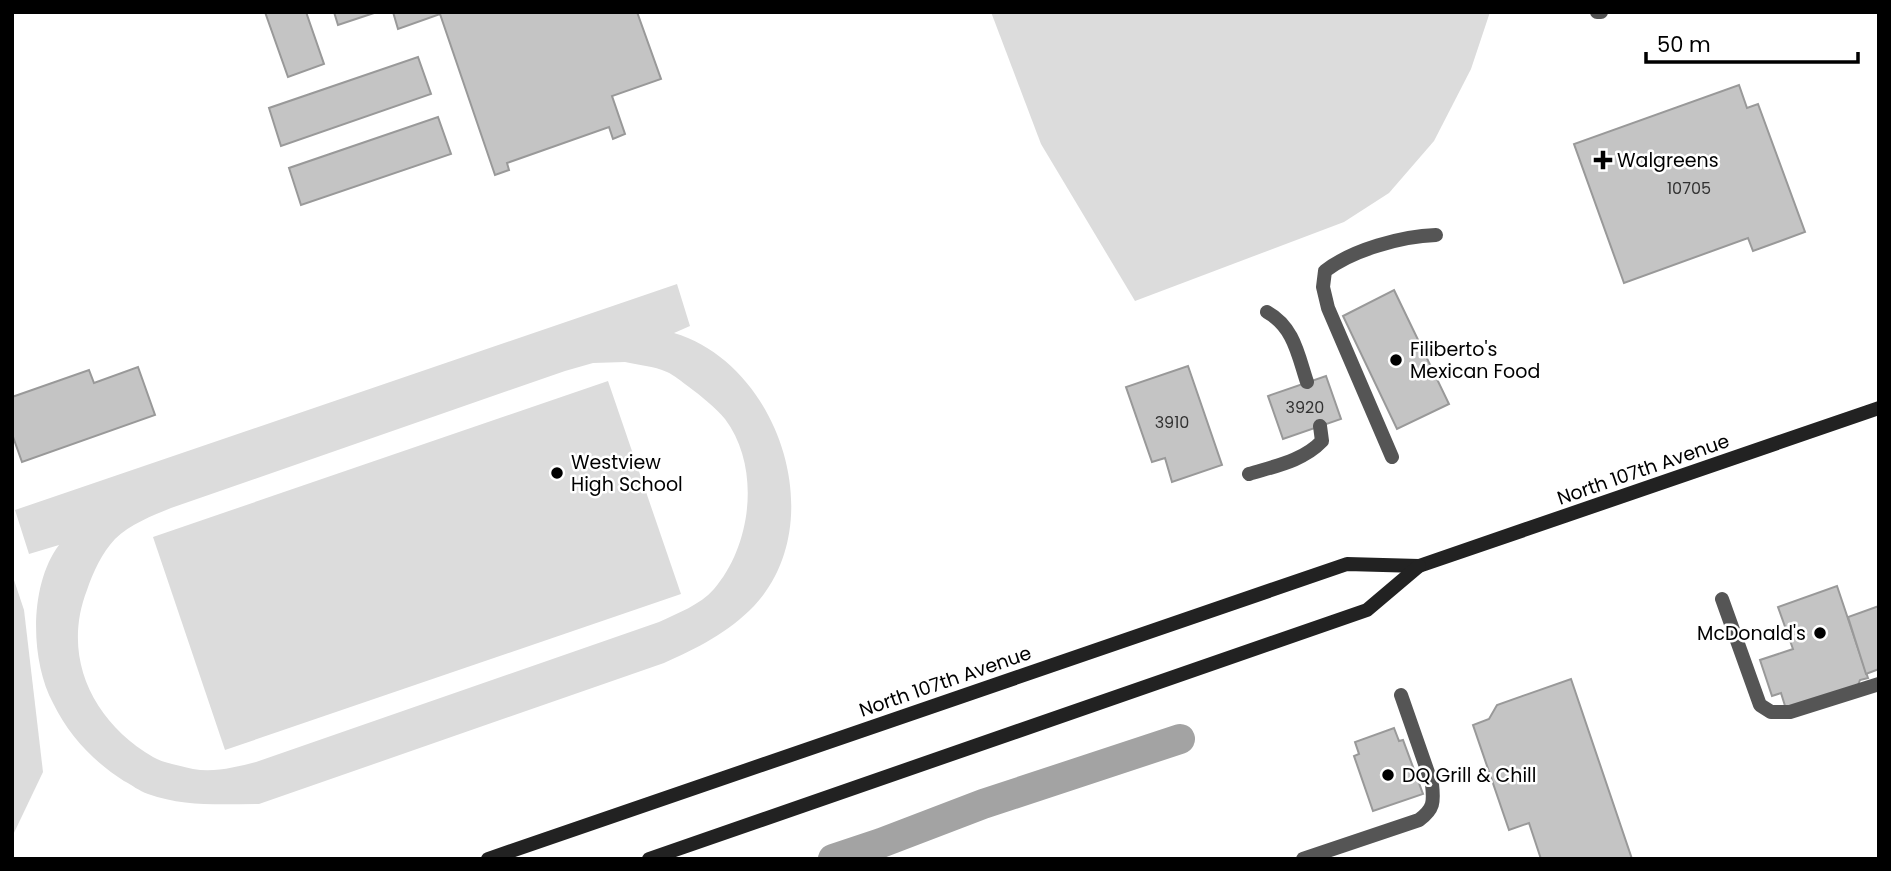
<svg xmlns="http://www.w3.org/2000/svg" width="1891" height="871" viewBox="0 0 1891 871" font-family="Poppins,sans-serif">
  <rect width="100%" height="100%" fill="#fff"/>
  <!-- green -->
  <g fill="#dcdcdc" fill-rule="evenodd">
    <path d="M 991,12 L 1490,12 L 1471,69 L 1434,141 L 1389,193 L 1344,222 L 1135,301 L 1041,144 Z"/>
    <path d="M 677,284 L 690,326 L 674,333 C 779,364 832,523 754,606 C 729,632 696,649 664,663 L 259,804 C 221,804 184,807 148,794 C 139,791 132,785 124,781 C 94,762 69,736 53,703 C 30,660 29,585 59,545 L 29,554 L 15,510 ZM 625,362 C 638,365 654,366 667,372 C 674,375 682,382 689,387 C 701,396 715,407 725,419 C 761,467 752,545 714,589 C 700,605 678,613 659,622 L 256,762 C 236,767 214,773 193,769 C 181,766 163,763 153,757 C 93,722 61,657 87,590 C 93,572 102,553 115,539 C 130,524 152,516 171,508 L 565,371 L 593,363 Z"/>
    <path d="M 608,381 L 681,594 L 225,750 L 153,537 Z"/>
    <path d="M 12,574 L 24,610 L 43,772 L 12,837 Z"/>
  </g>
  <g fill="none" stroke-linecap="round" stroke-linejoin="round">
    <!-- canal -->
    <path stroke="#a3a3a3" stroke-width="30" d="M 833,859 L 881,843 L 983,804 L 1180,739"/>
  </g>
  <!-- building -->
  <g fill="#c4c4c4" stroke="#999" stroke-width="2">
    <path d="M 265,12 L 306,12 L 324,64 L 288,77 Z"/>
    <path d="M 334,12 L 377,12 L 338,25 Z"/>
    <path d="M 393,12 L 637,12 L 661,79 L 612,96 L 625,134 L 613,139 L 609,127 L 507,163 L 509,170 L 495,175 L 440,14 L 398,29 Z"/>
    <path d="M 418,57 L 431,94 L 281,146 L 269,108 Z"/>
    <path d="M 1739,85 L 1747,108 L 1758,104 L 1805,232 L 1753,251 L 1748,238 L 1624,283 L 1574,144 Z"/>
    <path d="M 438,117 L 451,154 L 301,205 L 289,168 Z"/>
    <path d="M 1394,290 L 1449,404 L 1397,429 L 1343,316 Z"/>
    <path d="M 1188,366 L 1222,465 L 1172,482 L 1165,458 L 1152,462 L 1126,387 Z"/>
    <path d="M 138,367 L 155,415 L 22,462 L 12,434 L 12,397 L 89,370 L 94,383 Z"/>
    <path d="M 1326,376 L 1341,419 L 1283,439 L 1268,396 Z"/>
    <path d="M 1837,586 L 1868,678 L 1860,680 L 1858,685 L 1786,709 L 1781,693 L 1772,696 L 1760,660 L 1793,649 L 1778,607 Z"/>
    <path d="M 1879,606 L 1879,669 L 1866,674 L 1848,617 Z"/>
    <path d="M 1571,679 L 1632,859 L 1541,859 L 1529,823 L 1509,830 L 1473,725 L 1489,719 L 1497,705 Z"/>
    <path d="M 1394,728 L 1399,741 L 1403,740 L 1423,794 L 1373,811 L 1354,756 L 1359,754 L 1355,742 Z"/>
  </g>
  <g fill="none" stroke-linecap="round" stroke-linejoin="round">
    <!-- lane -->
    <g stroke="#555" stroke-width="14">
      <path d="M 1597,12 L 1601,12"/>
      <path d="M 1267,312 C 1294,327 1298,355 1307,382"/>
      <path d="M 1392,457 L 1328,308 L 1323,287 L 1325,271 C 1352,250 1402,236 1436,235"/>
      <path d="M 1249,474 C 1275,466 1303,461 1322,441 L 1320,426"/>
      <path d="M 1722,599 L 1760,705 L 1771,712 L 1790,712 L 1879,684"/>
      <path d="M 1303,859 L 1419,820 C 1434,809 1434,802 1432,784 L 1401,695"/>
    </g>
    <!-- secondary -->
    <g stroke="#222" stroke-width="14">
      <path d="M 488,859 L 1347,564 L 1419,566 L 1879,408"/>
      <path d="M 649,859 L 1367,610 L 1419,566"/>
    </g>
  </g>
  <!-- markers -->
  <g fill="#000" stroke="#fff" stroke-width="2.5">
    <path d="M1599.5 149.5h7v7h7v7h-7v7h-7v-7h-7v-7h7z"/>
    <circle cx="1396" cy="360" r="7"/>
    <circle cx="557" cy="473" r="7"/>
    <circle cx="1820" cy="633" r="7"/>
    <circle cx="1388" cy="775" r="7"/>
  </g>
  <g text-anchor="middle" stroke-width="5" stroke-linejoin="round" paint-order="stroke">
    <!-- number labels -->
    <g font-size="16" fill="#313131">
      <text x="1689" y="194">10705</text>
      <text x="1305" y="413">3920</text>
      <text x="1172" y="428">3910</text>
    </g>
    <!-- poi labels -->
    <g font-size="19" fill="#000" stroke="#fff" text-anchor="start">
      <text x="1617" y="167">Walgreens</text>
      <text x="1410" y="356">Filiberto's<tspan x="1410" dy="22">Mexican Food</tspan></text>
      <text x="571" y="469">Westview<tspan x="571" dy="22">High School</tspan></text>
      <text x="1806" y="640" text-anchor="end">McDonald's</text>
      <text x="1402" y="782">DQ Grill &amp; Chill</text>
    </g>
    <!-- street labels -->
    <g font-size="19" fill="#000" stroke="#fff">
      <text transform="translate(1643 469) rotate(-19)" y="7">North 107th Avenue</text>
      <text transform="translate(945 681) rotate(-19)" y="7">North 107th Avenue</text>
    </g>
  </g>
  <!-- border -->
  <rect width="1891" height="871" fill="none" stroke="#000000" stroke-width="28"/>
  <!-- scale -->
  <path d="M1646 52v10h212v-10" fill="none" stroke="#000000" stroke-width="3.5"/>
  <text x="1657" y="52" font-size="21" fill="#000000" stroke="#ffffff" stroke-width="5" paint-order="stroke">50 m</text>
</svg>
